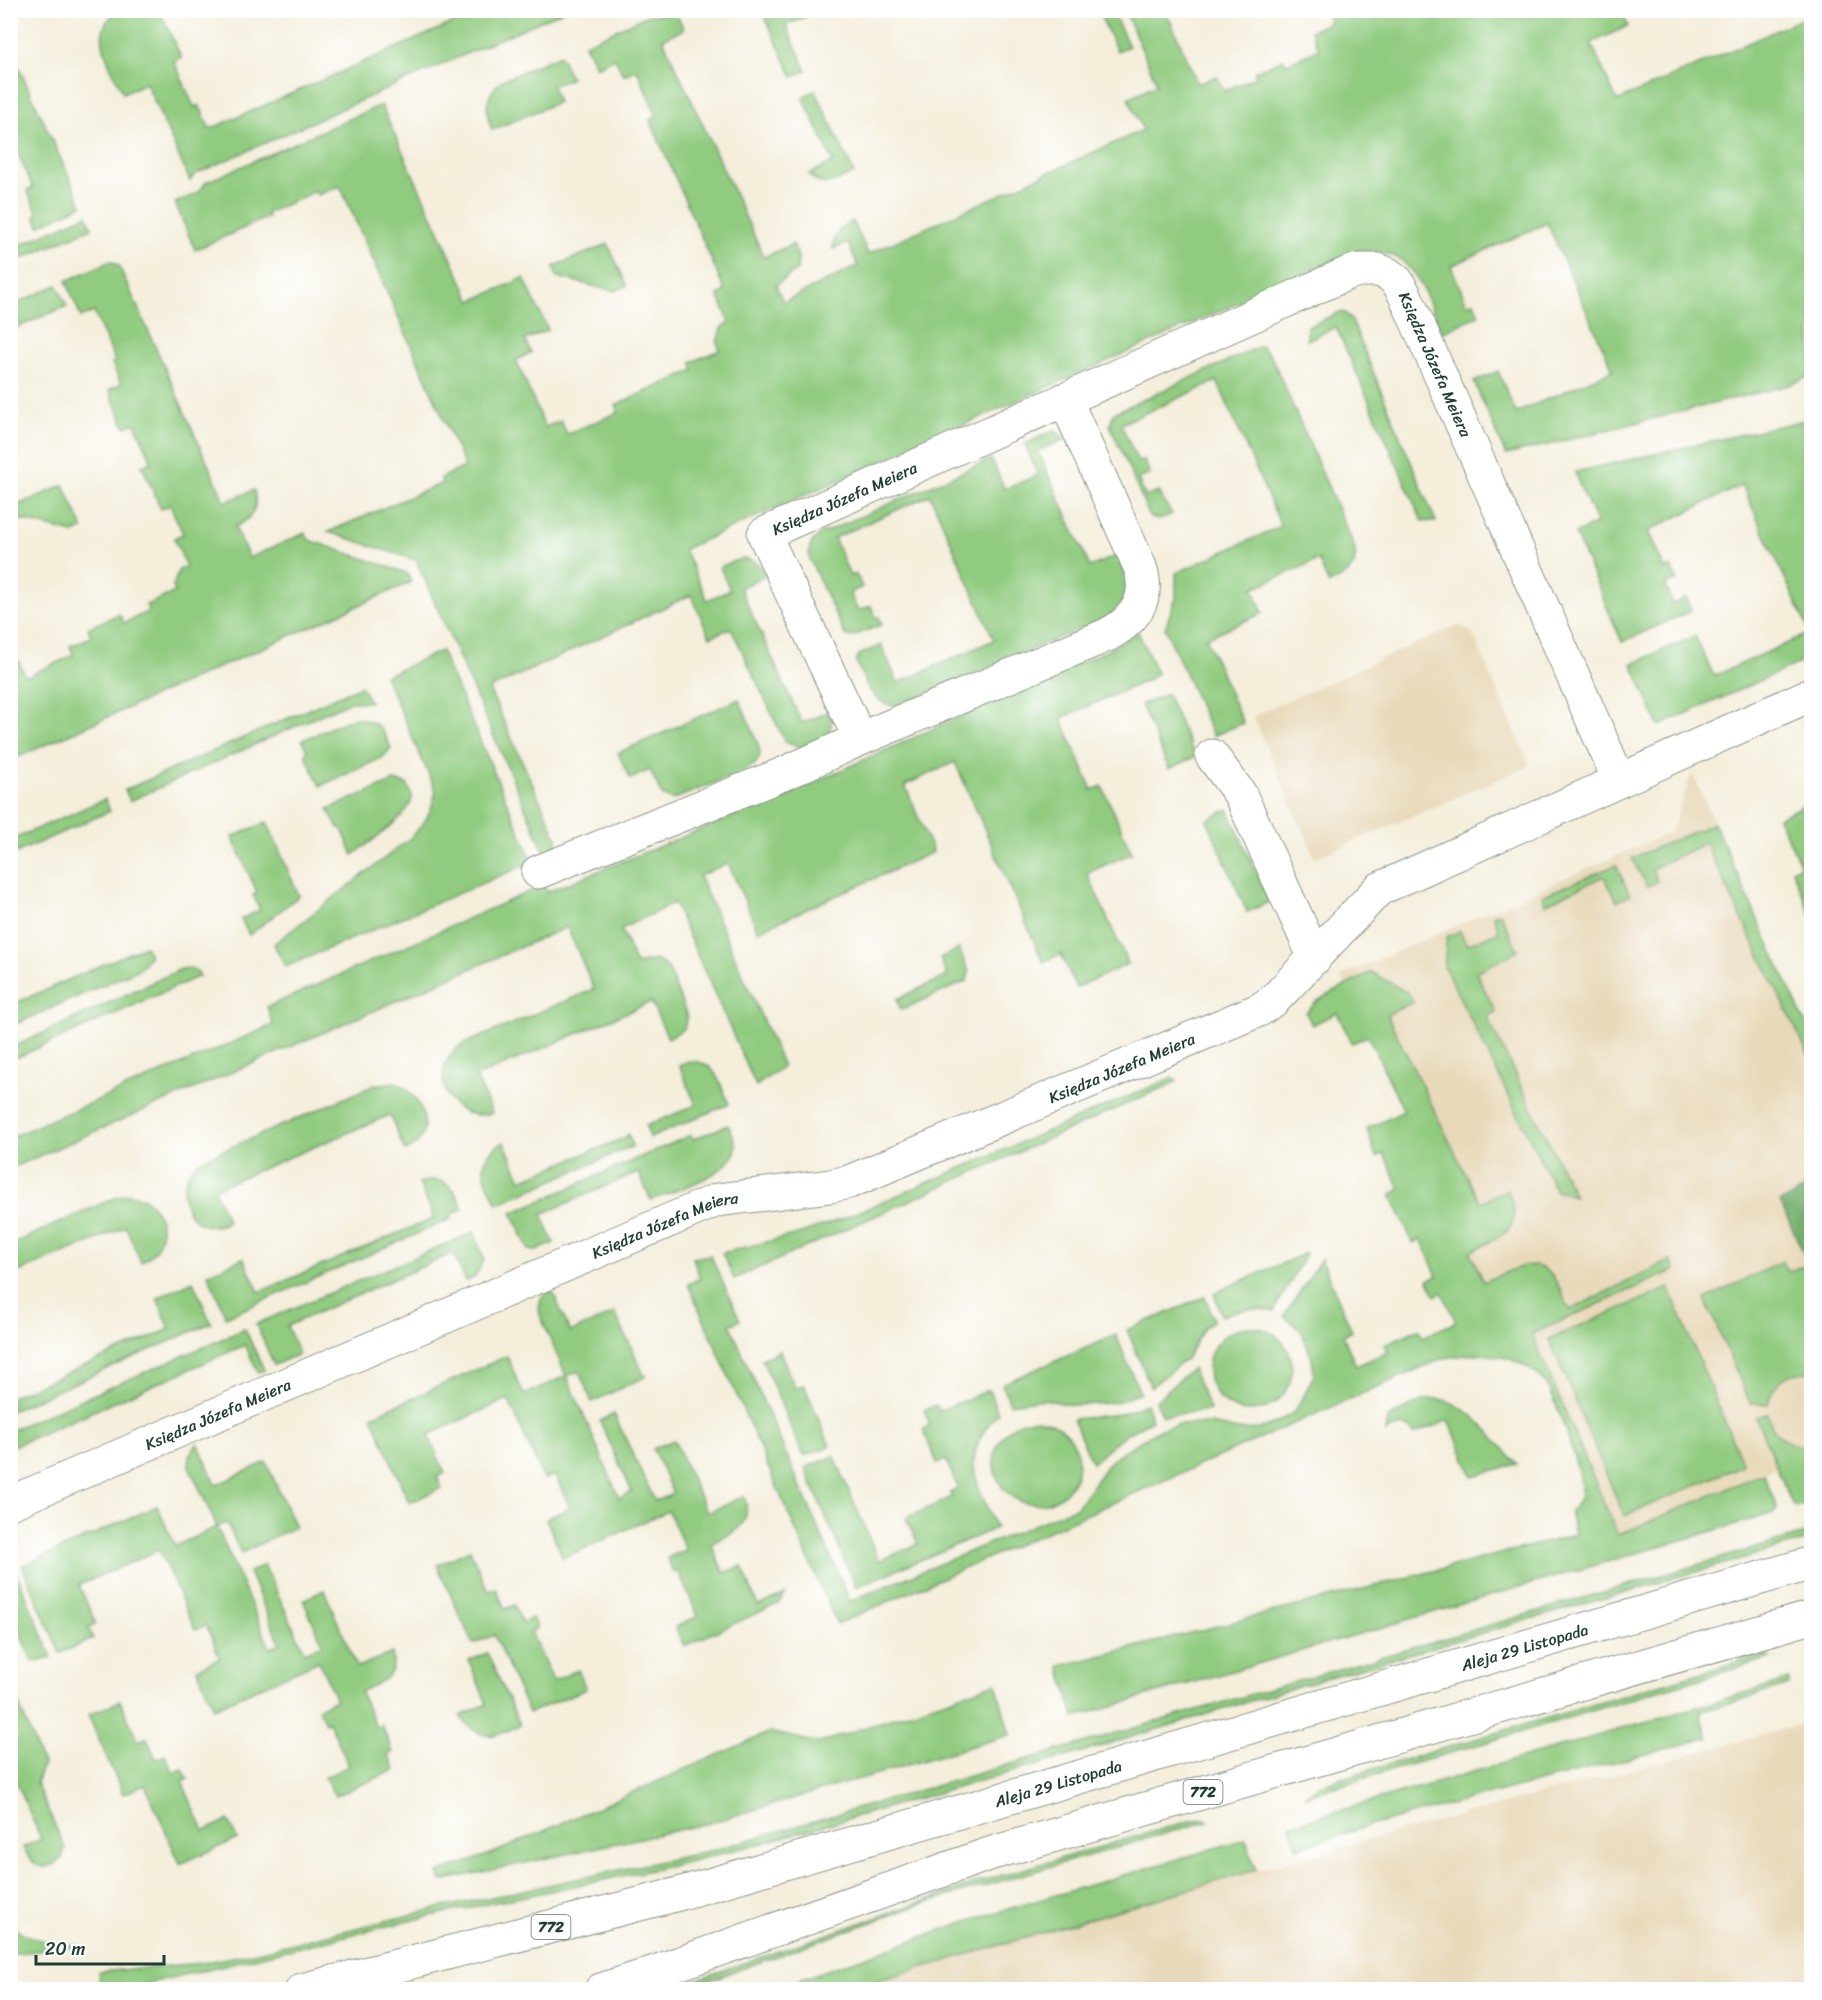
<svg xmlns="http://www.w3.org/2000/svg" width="1822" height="2000" viewBox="0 0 1822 2000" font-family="Sriracha,sans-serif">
  <rect width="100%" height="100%" fill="#fff"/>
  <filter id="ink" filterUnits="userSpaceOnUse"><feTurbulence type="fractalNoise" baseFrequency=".0167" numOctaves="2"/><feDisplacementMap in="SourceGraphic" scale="12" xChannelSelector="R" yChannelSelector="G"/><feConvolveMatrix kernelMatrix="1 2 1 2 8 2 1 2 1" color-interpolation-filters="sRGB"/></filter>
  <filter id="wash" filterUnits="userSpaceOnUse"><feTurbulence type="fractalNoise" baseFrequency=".008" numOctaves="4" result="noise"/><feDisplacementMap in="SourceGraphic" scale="24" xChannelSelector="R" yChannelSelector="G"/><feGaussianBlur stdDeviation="1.35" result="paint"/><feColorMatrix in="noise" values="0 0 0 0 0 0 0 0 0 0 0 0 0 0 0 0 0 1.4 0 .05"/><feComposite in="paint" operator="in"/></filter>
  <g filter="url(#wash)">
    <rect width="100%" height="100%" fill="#f4eedb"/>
    <!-- built -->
    <g fill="#e8d9ba">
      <path d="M 1461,626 L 1472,633 L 1530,766 L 1315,858 L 1253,716 L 1453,627 Z"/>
      <path d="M 1692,773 L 1811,1036 L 1811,1186 L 1780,1202 L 1811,1269 L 1811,1452 L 1618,1535 L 1527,1320 L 1506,1330 L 1341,976 L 1671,832 Z"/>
      <path d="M 1811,1722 L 1811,1989 L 849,1990 L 1256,1870 Z"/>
    </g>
    <!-- green -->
    <g fill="#90cb7f" stroke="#58845a" stroke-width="1.5">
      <path d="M 122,10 L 160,11 L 181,57 L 174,61 L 194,107 L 199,105 L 210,129 L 480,11 L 563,11 L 195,174 L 190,181 L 146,83 L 123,93 C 111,66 84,27 122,10 Z"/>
      <path d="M 762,11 L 819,11 L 786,25 L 806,70 L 793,77 Z"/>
      <path d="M 1098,11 L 1112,11 L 1129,46 L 1117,51 Z"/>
      <path d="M 1125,11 L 1166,11 L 1198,84 L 1217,76 L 1224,91 L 1256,77 L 1254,72 L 1283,59 L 1286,64 L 1319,49 L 1311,31 L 1330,22 L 1325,11 L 1628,11 L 1623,13 L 1628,26 L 1591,43 L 1617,101 L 1811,15 L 1811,376 L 1789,385 L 1506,455 L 1474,382 L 1498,371 L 1516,413 L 1613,370 L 1547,223 L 1451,266 L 1467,304 L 1474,302 L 1479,315 L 1442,333 C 1421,286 1414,242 1351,253 L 684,549 L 707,600 L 730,590 L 720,567 C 741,557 752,553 767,575 L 740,588 L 802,723 L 829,711 C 838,736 820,739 802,748 L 785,742 L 731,628 L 710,637 L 691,595 L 489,689 L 557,838 L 557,843 L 546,855 L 416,560 L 328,532 L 442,483 L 441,478 L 465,467 L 340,186 L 318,195 L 316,191 L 267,213 L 268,217 L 195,250 L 175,203 L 198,193 L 206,182 L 381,105 L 471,301 L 524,278 L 548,330 L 525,340 L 531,353 L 516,360 L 545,427 L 561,421 L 567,434 L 619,412 L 616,405 L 694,370 L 691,362 L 720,350 L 717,342 L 723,326 L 730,323 L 718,295 L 725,291 L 650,120 L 657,117 L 637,70 L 623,75 L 615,58 L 596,67 L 585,44 L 648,15 L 676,14 L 684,29 L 663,39 L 764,257 L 793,244 L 798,257 L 797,270 L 776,285 L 783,302 L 858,266 L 848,243 L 833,249 C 833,233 840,228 853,221 L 868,254 L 1143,130 L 1128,98 L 1157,84 Z"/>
      <path d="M 560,55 L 571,78 L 552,86 L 558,102 L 492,130 C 484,111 485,95 501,81 Z"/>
      <path d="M 15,59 L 82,205 L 39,226 L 35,216 L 38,214 L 27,190 L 33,188 L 14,145 L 11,146 L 11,61 Z"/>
      <path d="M 815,90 L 854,173 C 839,180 821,192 809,174 L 833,162 L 803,97 Z"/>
      <path d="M 87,215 L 92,228 L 11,263 L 11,249 Z"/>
      <path d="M 608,244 L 627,286 L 614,291 L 557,277 L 553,267 Z"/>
      <path d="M 111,261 L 119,266 L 225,502 L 254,490 C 259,508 252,519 235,527 L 249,558 L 305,533 L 309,540 L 407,573 L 411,582 L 11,760 L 11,664 L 18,660 L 26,677 L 73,655 L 70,646 L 91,637 L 88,628 L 119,614 L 124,623 L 149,611 L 146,605 L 175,592 L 173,586 L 179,570 L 186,566 L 174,538 L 183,534 L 170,505 L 161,509 L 142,466 L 152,462 L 135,423 L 125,427 L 109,390 L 121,384 L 112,363 L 115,361 L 94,312 L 81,317 L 66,281 Z"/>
      <path d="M 57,285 L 67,306 L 11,330 L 11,306 Z"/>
      <path d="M 1340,312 L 1345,313 L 1351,319 L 1436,522 L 1422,521 L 1336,327 L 1307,340 L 1307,327 Z"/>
      <path d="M 1261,346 L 1271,356 L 1354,546 C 1360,568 1346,576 1329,584 L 1318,560 L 1253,588 L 1263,613 L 1206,638 L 1243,723 L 1213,736 L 1165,628 L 1176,598 L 1176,573 L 1281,526 L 1217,381 L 1121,424 L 1138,462 L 1144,460 L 1150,474 L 1138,479 L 1146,497 L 1158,492 L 1172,514 L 1159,520 L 1150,517 L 1110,425 L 1113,414 L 1118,411 Z"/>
      <path d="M 1805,420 L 1811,439 L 1806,442 L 1812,454 L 1811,658 L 1659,726 L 1632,664 L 1695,636 L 1714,676 L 1810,633 L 1742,485 L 1648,531 L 1665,569 L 1671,567 L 1677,580 L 1665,585 L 1673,604 L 1686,598 L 1691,611 L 1622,642 L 1575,534 L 1597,523 L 1578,482 L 1575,472 Z"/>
      <path d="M 1055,430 L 1065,439 L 1038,451 L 1090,567 L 1118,555 C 1131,584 1132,597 1106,618 L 897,706 C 871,705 866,682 856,662 L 859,655 L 881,645 L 898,683 L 994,640 L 930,495 L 834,538 L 850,576 L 856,574 L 862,587 L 850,593 L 858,611 L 871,606 L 876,618 L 879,617 L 882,624 L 852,637 L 845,635 L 810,560 C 808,549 810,541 819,535 L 991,459 L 1005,489 L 1038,475 L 1025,444 Z"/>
      <path d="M 64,485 L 83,529 L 73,533 L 13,518 L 11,508 Z"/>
      <path d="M 1138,632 L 1157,673 L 1150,679 L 1061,718 L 1092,790 L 1102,786 L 1132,853 L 1087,873 L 1128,964 L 1076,988 L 1061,954 L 1043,962 L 955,762 L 905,785 L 933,852 L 758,931 L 728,863 L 699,876 L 783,1066 L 756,1086 L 674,903 L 621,929 L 636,964 L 657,960 L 668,968 L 687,1016 L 684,1029 L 668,1038 L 651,1002 L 476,1077 L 492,1113 C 448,1126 425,1069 461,1045 L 594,989 L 567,927 L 11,1168 L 11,1137 L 273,1025 L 267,1007 L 544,885 L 547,892 L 786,795 L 1106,651 Z"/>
      <path d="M 441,651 L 533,862 L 285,967 L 274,944 L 408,840 C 425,824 431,814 436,791 L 385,676 Z"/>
      <path d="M 361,686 L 370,702 L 349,702 L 130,801 L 125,790 Z"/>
      <path d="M 1167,694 L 1195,757 L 1169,769 L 1141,705 Z"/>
      <path d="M 739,699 C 743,710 761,745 760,754 C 759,763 751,767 744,771 L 672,800 L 662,795 L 650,770 L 630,779 L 618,753 Z"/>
      <path d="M 353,718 C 378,721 381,726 391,748 L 382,758 L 320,786 L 305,754 L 308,752 L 302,740 Z"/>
      <path d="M 394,781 L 407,784 C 409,788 412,793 412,798 C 411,815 367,844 353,855 L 341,827 L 338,828 L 328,809 Z"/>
      <path d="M 105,799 L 110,811 L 11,855 L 11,840 Z"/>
      <path d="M 1811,805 L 1812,805 L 1811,915 L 1792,870 L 1801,865 L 1778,818 L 1802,806 Z"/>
      <path d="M 1228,809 L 1269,902 L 1247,912 L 1207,820 Z"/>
      <path d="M 267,822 L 299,896 L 249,935 L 241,919 L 260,910 L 253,895 L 257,892 L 232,837 Z"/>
      <path d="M 1714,823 L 1811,1036 L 1811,1060 L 1705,843 L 1652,869 L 1657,881 L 1647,887 L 1632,858 Z"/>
      <path d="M 1616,865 L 1630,895 L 1617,902 L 1604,876 L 1545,904 L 1542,896 Z"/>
      <path d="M 1500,913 L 1518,951 L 1476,972 L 1496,1012 L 1487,1017 L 1575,1196 L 1556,1191 L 1444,966 L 1447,937 L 1460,931 L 1467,945 L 1499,931 L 1493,916 Z"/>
      <path d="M 145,946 L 150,955 L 140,969 L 11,1026 L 11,1005 Z"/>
      <path d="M 959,949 L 969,972 L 967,981 L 901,1010 L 897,999 L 947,976 L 940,958 Z"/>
      <path d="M 187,968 L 197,971 L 200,976 L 11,1060 L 11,1048 L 181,969 Z"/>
      <path d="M 1371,972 L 1408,993 L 1413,1002 L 1387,1015 L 1480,1203 L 1507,1189 C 1527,1230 1501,1236 1470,1252 L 1484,1282 C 1507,1273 1536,1251 1555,1280 C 1561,1290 1564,1300 1570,1310 L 1671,1260 L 1675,1270 L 1532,1334 L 1618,1535 L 1763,1473 L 1777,1508 L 1775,1513 L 1074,1717 L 1060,1666 L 1575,1535 L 1570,1511 C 1576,1506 1580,1501 1581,1493 C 1583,1477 1556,1398 1546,1384 C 1541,1376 1530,1368 1521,1364 C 1495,1351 1469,1353 1441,1359 L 837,1624 L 688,1284 L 700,1278 L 693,1258 L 710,1255 L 740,1320 L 730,1325 L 850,1601 L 1077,1507 L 1107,1465 L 1123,1451 L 1161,1429 L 1180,1424 L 1211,1424 L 1238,1430 L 1259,1429 L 1278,1422 L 1294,1412 L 1303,1398 L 1314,1374 L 1312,1359 L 1302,1332 L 1284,1316 L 1321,1259 L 1352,1331 L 1343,1335 L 1356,1366 L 1388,1352 L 1385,1344 L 1419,1329 L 1423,1337 L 1456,1322 L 1442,1292 L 1435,1296 L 1428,1280 L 1437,1276 L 1421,1239 L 1413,1243 L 1391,1195 L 1400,1189 L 1384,1154 L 1376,1157 L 1367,1129 L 1404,1111 L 1368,1036 L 1352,1043 L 1337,1013 L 1312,1025 L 1306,1013 L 1317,1001 Z"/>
      <path d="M 689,1061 C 717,1061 719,1082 729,1104 L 650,1138 L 646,1126 L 696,1105 L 679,1065 Z"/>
      <path d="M 1171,1078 L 1178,1081 L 734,1279 L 722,1253 L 798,1234 L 842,1219 Z"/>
      <path d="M 394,1082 C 422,1092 440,1137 405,1151 L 390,1115 L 214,1189 L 228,1222 C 191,1241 166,1189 199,1161 L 375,1085 Z"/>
      <path d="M 728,1125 C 731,1132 736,1139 736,1147 C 734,1174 673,1191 651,1200 L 638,1172 L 542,1214 L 554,1243 L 536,1251 L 529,1250 L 512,1213 L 691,1135 L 693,1139 Z"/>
      <path d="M 628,1134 L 633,1146 L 497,1204 C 485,1178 472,1160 504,1142 L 521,1180 L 626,1137 Z"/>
      <path d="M 431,1180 C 451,1180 456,1192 463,1209 L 450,1215 L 451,1219 L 226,1317 L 208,1274 L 243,1258 L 259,1292 L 434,1218 L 419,1183 Z"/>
      <path d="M 130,1194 C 164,1198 174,1246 141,1262 L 126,1227 L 11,1275 L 11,1244 L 117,1197 Z"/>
      <path d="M 474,1232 L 484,1260 L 474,1278 L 466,1281 L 453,1253 L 287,1326 L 299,1354 L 274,1365 L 256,1324 Z"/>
      <path d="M 1306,1253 L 1274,1311 C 1254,1307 1240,1309 1222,1316 L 1214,1293 Z"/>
      <path d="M 1783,1261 L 1788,1272 L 1809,1263 L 1812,1269 L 1811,1372 C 1789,1371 1772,1381 1768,1404 L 1750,1403 L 1705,1299 Z"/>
      <path d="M 193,1281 L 211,1323 L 11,1411 L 11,1397 L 170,1329 L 157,1298 Z"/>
      <path d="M 1669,1288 L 1743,1465 L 1624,1516 L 1549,1339 Z"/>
      <path d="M 552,1290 L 570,1332 L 615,1313 L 645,1377 L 592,1402 L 579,1371 L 567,1376 L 619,1498 L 632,1492 L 600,1421 L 614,1414 L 655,1501 L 673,1494 L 653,1449 L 674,1440 L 707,1513 L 744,1496 C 754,1527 732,1532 711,1544 L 724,1573 L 742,1566 L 758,1606 L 785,1594 L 778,1604 L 684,1646 L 675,1627 L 698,1616 L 678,1571 L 674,1573 L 667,1558 L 686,1550 L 668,1511 L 563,1558 L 546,1519 L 570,1508 L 555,1475 L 544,1479 L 508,1399 L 428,1435 L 445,1473 L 437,1477 L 442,1488 L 409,1503 L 372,1416 L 507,1356 L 524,1395 L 566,1376 L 540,1315 L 539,1308 L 541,1298 Z"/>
      <path d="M 1205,1297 L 1214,1320 L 1204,1328 L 1186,1359 L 1151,1387 L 1127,1330 Z"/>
      <circle cx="1250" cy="1369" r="42"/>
      <path d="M 245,1329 L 264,1370 L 258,1372 L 245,1345 L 11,1447 L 11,1430 Z"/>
      <path d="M 1116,1335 L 1140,1393 L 1120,1401 L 1100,1404 L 1071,1405 L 1044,1399 L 1010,1404 L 1002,1384 Z"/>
      <path d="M 780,1351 L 795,1388 L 804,1385 L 830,1446 L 803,1456 L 762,1359 Z"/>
      <path d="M 1192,1368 L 1210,1410 L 1163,1416 L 1156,1401 Z"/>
      <path d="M 989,1390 L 998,1413 C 958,1456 976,1481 996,1528 L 856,1587 L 805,1468 L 834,1456 L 879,1561 L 918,1544 L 906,1518 L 952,1497 L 949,1492 L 958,1488 L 946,1460 L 937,1463 L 923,1429 L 930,1425 L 924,1410 L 936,1405 L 939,1411 Z"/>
      <path d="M 1431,1399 C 1465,1396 1496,1441 1517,1464 L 1472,1476 L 1449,1420 L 1414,1434 C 1406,1422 1396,1427 1386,1432 L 1388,1418 L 1416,1403 Z"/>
      <path d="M 1146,1404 L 1152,1420 L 1123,1436 L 1092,1463 L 1073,1419 L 1120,1414 Z"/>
      <path d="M 1768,1414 C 1771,1434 1790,1449 1811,1445 L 1811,1502 L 1796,1507 L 1791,1502 L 1756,1417 Z"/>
      <circle cx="1036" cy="1462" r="42"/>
      <path d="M 198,1443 L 216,1485 L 266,1462 L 295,1527 L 241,1553 L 227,1523 L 217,1527 L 270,1648 L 280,1644 L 249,1572 L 264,1565 L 305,1652 L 323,1644 L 303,1600 L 324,1590 L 357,1667 L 392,1653 C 398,1679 379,1682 360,1692 L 376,1727 L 382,1726 L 393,1752 L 388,1754 L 395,1770 L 335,1796 L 325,1777 L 349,1766 L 329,1722 L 325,1723 L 318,1708 L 336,1700 L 319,1661 L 214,1708 L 197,1669 L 220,1658 L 206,1625 L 195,1630 L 159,1550 L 79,1585 L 96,1624 L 88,1627 L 93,1639 L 60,1653 L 22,1566 L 157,1506 L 175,1546 L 217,1527 L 189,1466 L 189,1455 Z"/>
      <path d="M 1811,1532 L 1811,1539 L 1319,1680 L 1089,1750 L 755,1845 L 680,1864 L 439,1914 L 124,1989 L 101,1989 L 98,1972 L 202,1963 L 253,1953 L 439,1908 L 714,1850 Z"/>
      <path d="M 470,1550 L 488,1591 L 496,1588 L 505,1609 L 514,1605 L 522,1623 L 532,1618 L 537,1628 L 531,1632 L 553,1681 L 578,1670 L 586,1689 L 529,1713 L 494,1635 L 473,1644 L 437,1565 Z"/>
      <path d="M 15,1570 L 52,1657 L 38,1662 L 31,1659 L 11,1611 L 11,1572 Z"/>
      <path d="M 487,1653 L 520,1725 C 493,1738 481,1743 460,1716 L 487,1704 L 469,1661 Z"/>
      <path d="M 1765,1656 L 1771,1658 L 1304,1796 L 1319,1785 L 1754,1657 Z"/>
      <path d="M 1789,1680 L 1789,1685 L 1700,1712 L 1708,1738 L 1369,1826 L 1297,1848 L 1290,1825 Z"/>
      <path d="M 996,1683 L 1010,1735 L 706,1824 L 441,1881 L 438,1873 L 498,1851 L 770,1732 L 819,1743 Z"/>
      <path d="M 11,1685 L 43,1764 L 36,1783 L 65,1848 L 62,1858 C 44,1875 32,1866 23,1847 L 41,1839 L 11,1769 Z"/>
      <path d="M 120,1701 L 138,1741 L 147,1738 L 156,1759 L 165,1755 L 173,1773 L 183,1769 L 188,1779 L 182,1782 L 204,1831 L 228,1820 L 237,1839 L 180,1864 L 145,1785 L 123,1794 L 88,1715 Z"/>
      <path d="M 1204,1819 L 1208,1821 L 925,1903 L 685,1989 L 669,1989 L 979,1882 L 1193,1820 Z"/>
      <path d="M 1246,1839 L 1256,1870 L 849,1989 L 773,1989 L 964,1922 Z"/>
      <path d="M 10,1924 C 27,1941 56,1944 79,1946 L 11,1954 Z"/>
    </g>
    <!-- forest -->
    <path fill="#74af6e" stroke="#4a7651" stroke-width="1.5" d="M 1811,1186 L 1811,1269 L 1780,1202 Z"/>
  </g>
  <g filter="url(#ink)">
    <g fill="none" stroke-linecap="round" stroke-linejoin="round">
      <!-- minor casing -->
      <g stroke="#8a9688" stroke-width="35">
        <g id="minor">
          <path id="s1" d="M 1065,399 L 1140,567 C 1151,599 1134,621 1107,635 L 860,739 L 764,534 L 1346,274 L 1358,270 L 1378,270 L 1388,274 L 1397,281 L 1405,295 L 1619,780"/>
          <path d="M 1212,756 L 1240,794 L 1315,958"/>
          <path d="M 538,872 L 783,774 L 860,739"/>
          <path id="s2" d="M 10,1503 L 717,1200 L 830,1186 L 849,1182 L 1259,1010 L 1274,1000 L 1379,889 L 1812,694"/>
        </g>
      </g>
      <!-- major casing -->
      <g stroke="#8a9688" stroke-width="35">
        <g id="major">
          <path id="s3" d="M 302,1990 L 675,1895 L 1812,1563"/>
          <path d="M 601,1990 L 638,1978 L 989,1854 L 1812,1617"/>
        </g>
      </g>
      <!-- minor -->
      <use href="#minor" stroke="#fff" stroke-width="33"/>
      <!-- major -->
      <use href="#major" stroke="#fff" stroke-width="33"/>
    </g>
  </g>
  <g text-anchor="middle" stroke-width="4.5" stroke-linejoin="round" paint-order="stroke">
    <!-- shield labels -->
    <g fill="#fff" stroke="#627771" stroke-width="1.5">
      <rect x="1183.5" y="1780" width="39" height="24" rx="4.5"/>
      <rect x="531.5" y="1915" width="39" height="24" rx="4.5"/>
    </g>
    <g font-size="15" font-weight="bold" fill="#1f3d34">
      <text x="1203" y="1797">772</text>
      <text x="551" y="1932">772</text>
    </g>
    <!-- street labels -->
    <g font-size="16" fill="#1f3d34" stroke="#fff">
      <text dy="6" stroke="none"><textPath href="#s1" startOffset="1546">Księdza Józefa Meiera</textPath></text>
      <text dy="6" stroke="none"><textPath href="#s1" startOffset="850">Księdza Józefa Meiera</textPath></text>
      <text dy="6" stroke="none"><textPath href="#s2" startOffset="1198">Księdza Józefa Meiera</textPath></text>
      <text dy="6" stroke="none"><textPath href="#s2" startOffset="712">Księdza Józefa Meiera</textPath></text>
      <text dy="6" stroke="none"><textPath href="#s2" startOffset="226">Księdza Józefa Meiera</textPath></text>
      <text dy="6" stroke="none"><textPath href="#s3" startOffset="1270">Aleja 29 Listopada</textPath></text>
      <text dy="6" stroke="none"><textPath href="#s3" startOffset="784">Aleja 29 Listopada</textPath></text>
    </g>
  </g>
  <!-- margin -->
  <rect width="1822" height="2000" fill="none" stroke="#fff" stroke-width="36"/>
  <!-- scale -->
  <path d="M36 1955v9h128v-9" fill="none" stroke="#1f3d34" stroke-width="3"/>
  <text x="45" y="1955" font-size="18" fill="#1f3d34" stroke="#ffffff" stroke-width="4.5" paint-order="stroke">20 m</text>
</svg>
